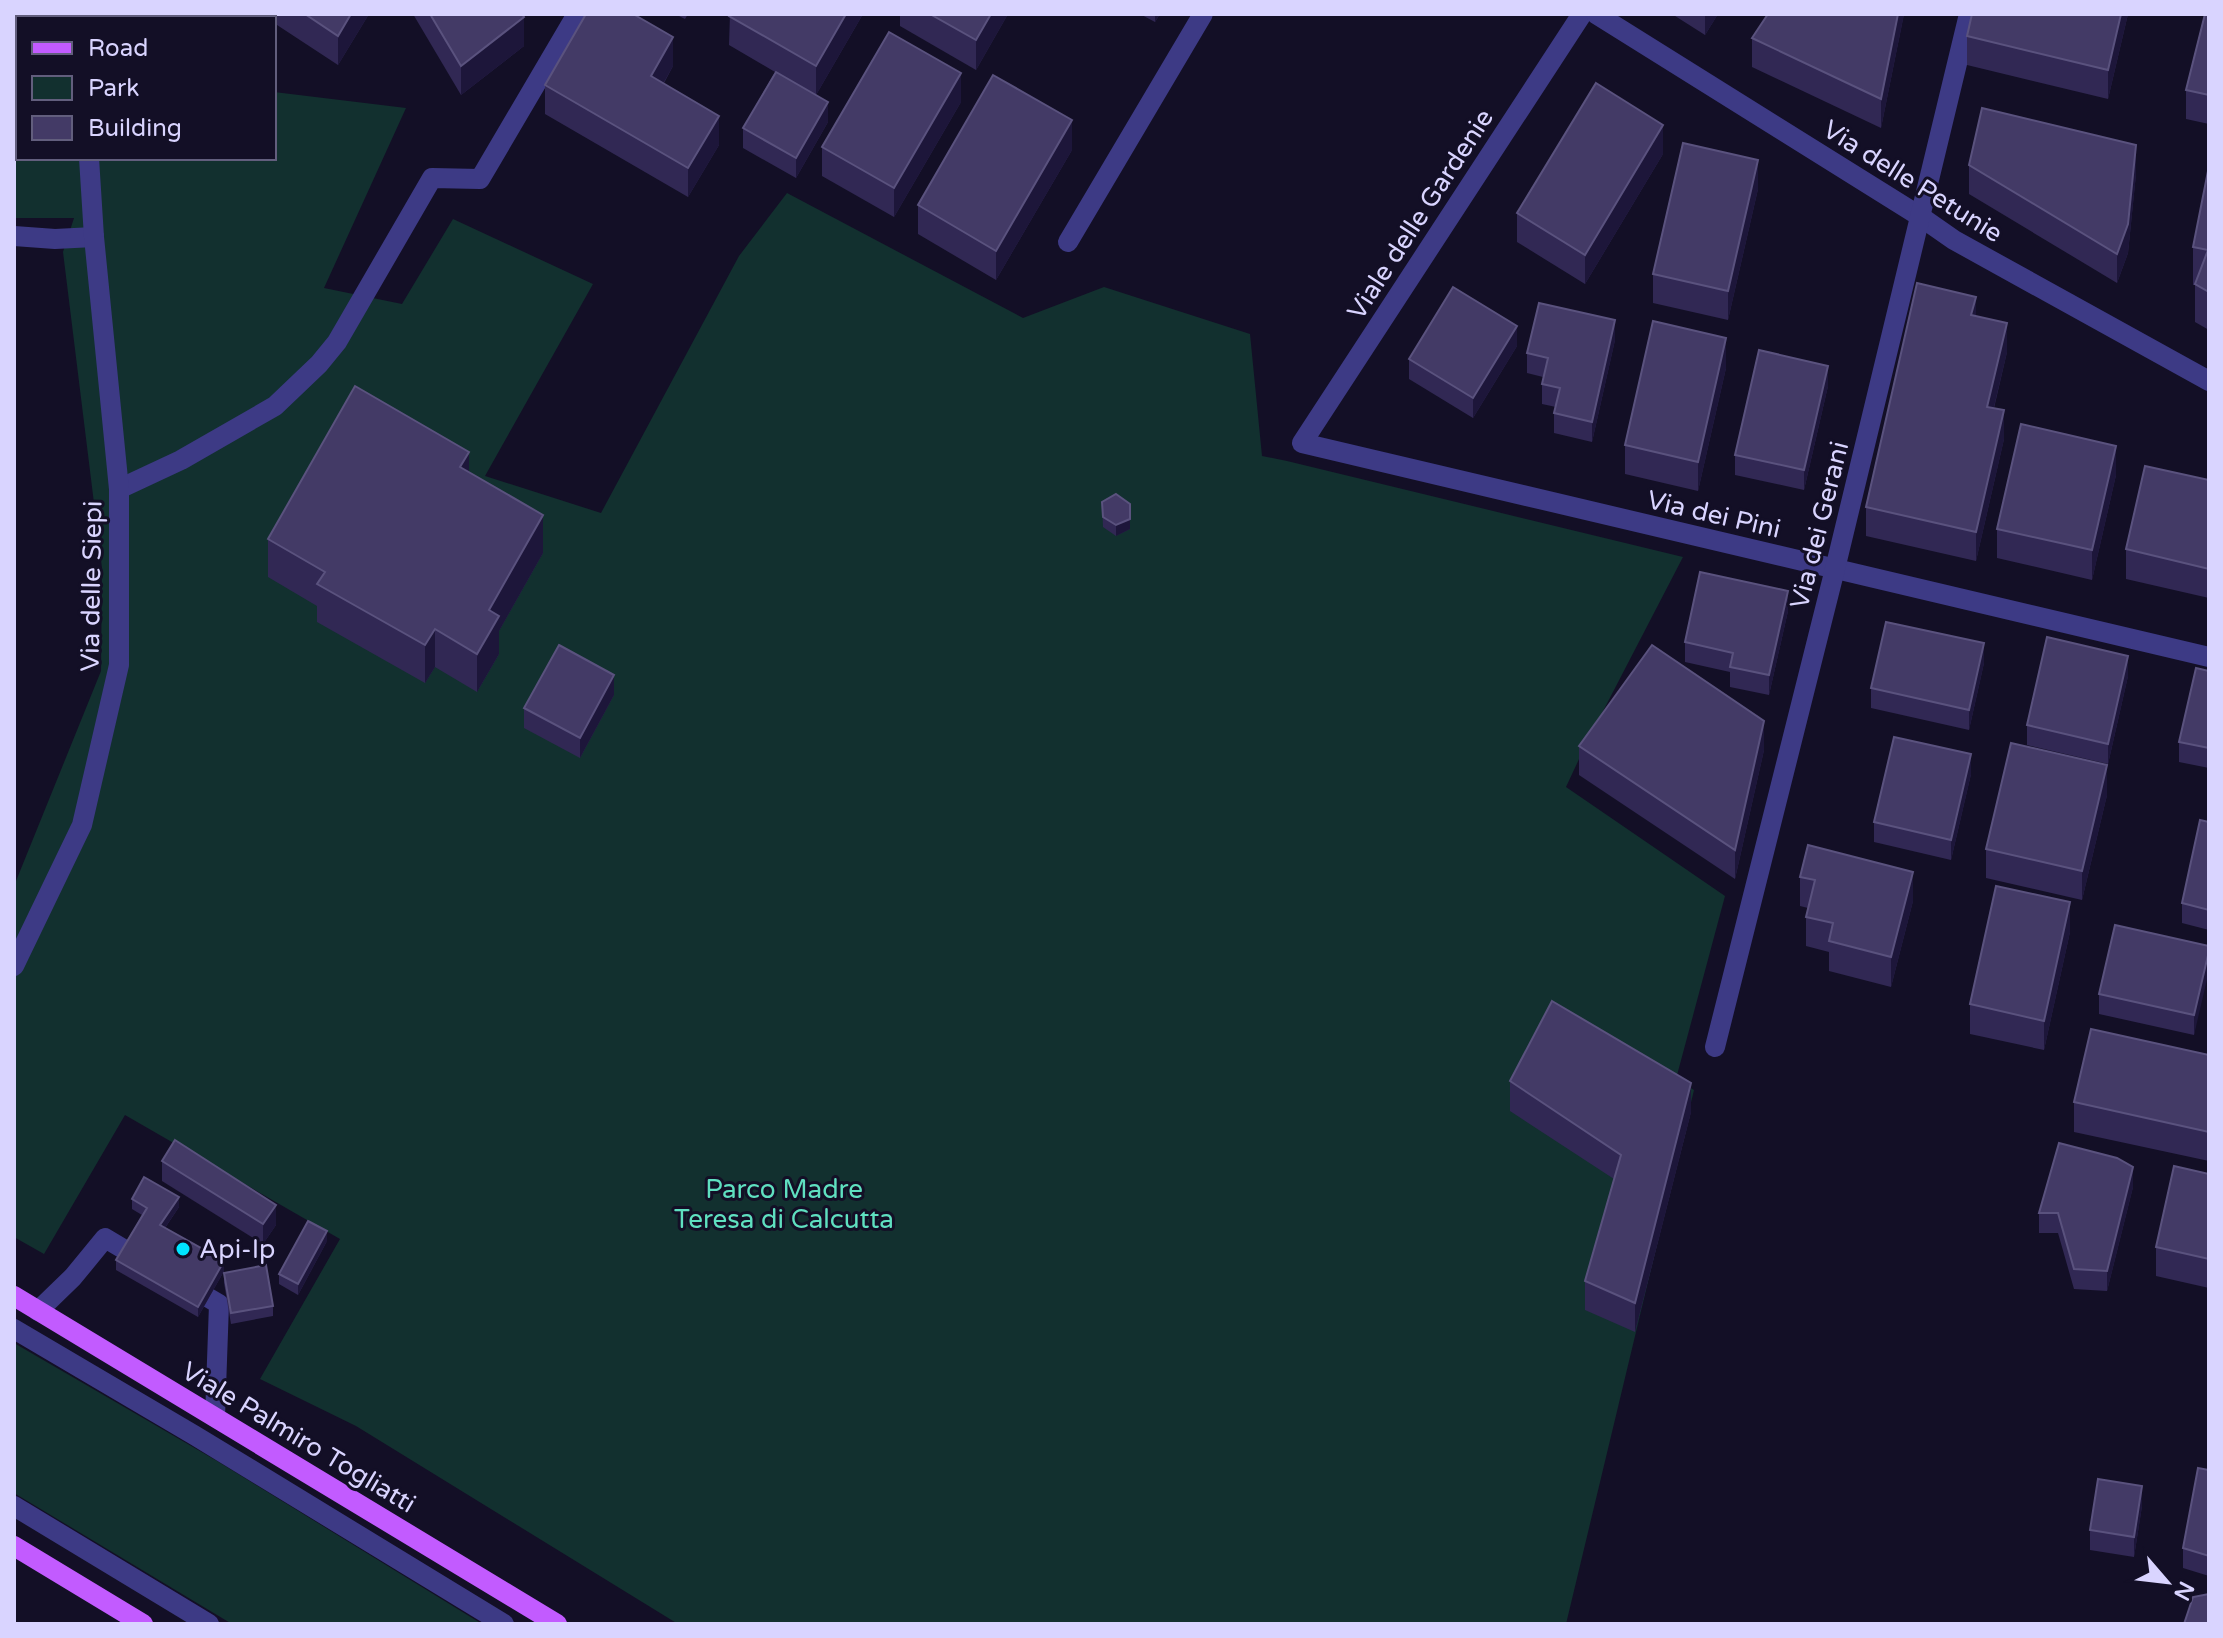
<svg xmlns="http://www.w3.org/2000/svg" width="2223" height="1638" viewBox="0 0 2223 1638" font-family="'Varela Round',sans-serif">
  <rect width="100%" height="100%" fill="#130f26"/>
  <!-- green -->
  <g fill="#12302f">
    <path d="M 18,80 L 18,158 L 274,158 L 274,92 L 406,108 L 324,288 L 402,304 L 453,219 L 593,284 L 485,476 L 601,513 L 739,256 L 787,193 L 1023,318 L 1104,287 L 1250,334 L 1262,456 L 1287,461 L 1683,557 L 1587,742 L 1566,787 L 1725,896 L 1676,1079 L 1694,1090 L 1566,1624 L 678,1624 L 356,1426 L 260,1379 L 340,1239 L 125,1115 L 44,1254 L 14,1237 L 14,886 L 101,671 L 102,568 L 63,252 L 74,218 L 14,218 L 14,84 Z"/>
    <path d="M 14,1343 L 217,1461 L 482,1624 L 232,1624 L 14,1493 Z"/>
  </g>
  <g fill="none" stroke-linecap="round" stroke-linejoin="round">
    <!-- minor -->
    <g stroke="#3d3a85" stroke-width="20">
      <path d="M 68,14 L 70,18"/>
      <path d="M 1582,14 L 1302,443 L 2209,657"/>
      <path d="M 1596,14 L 1921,217 L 1954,240 L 2209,381"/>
      <path d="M 14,34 L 18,29"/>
      <path d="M 14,236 L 55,239 L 94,237"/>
      <path d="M 1068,242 L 1203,14"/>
      <path d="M 119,489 L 181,460 L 275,406 L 319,364 L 337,342 L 432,178 L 480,179 L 577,14"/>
      <path d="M 14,966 L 82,825 L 119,665 L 119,489 L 94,237 L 89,158"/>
      <path d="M 1715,1047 L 1835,569 L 1969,14"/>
      <path d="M 185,1284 L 219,1304 L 215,1417"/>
      <path d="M 38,1311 L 73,1277 L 105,1238 L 147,1263"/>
      <path d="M 14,1329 L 194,1435 L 504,1624"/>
      <path d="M 14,1506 L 209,1624"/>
    </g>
    <!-- major -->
    <g stroke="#c25bff" stroke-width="20">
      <path d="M 14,1296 L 557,1624"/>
      <path d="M 14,1546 L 143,1624"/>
    </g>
  </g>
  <!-- wall -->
  <g fill="#312854">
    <rect x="116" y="14" width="101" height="4"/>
    <path d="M 268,14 L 369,14 L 338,65 L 274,23 L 274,18 L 268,18 Z"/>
    <path d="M 413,14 L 522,14 L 524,46 L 461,95 Z"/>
    <path d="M 675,14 L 688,14 L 685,19 Z"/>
    <path d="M 730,14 L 863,14 L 816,95 L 828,122 L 796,178 L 743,148 L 743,128 L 775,72 L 729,45 Z"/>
    <path d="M 900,14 L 1008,14 L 976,70 L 900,26 Z"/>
    <path d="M 1140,14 L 1160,14 L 1155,22 Z"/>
    <path d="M 1672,14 L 1718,14 L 1705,35 Z"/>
    <path d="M 1904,14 L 1881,128 L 1752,67 L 1752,38 Z"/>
    <path d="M 2128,14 L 2108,99 L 1967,65 L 1967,36 Z"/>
    <path d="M 2209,14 L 2209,124 L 2186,119 L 2186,90 Z"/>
    <path d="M 673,66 L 664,83 L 719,145 L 688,197 L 545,114 L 545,85 Z"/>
    <path d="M 961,102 L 894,217 L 822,176 L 822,147 Z"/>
    <path d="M 1072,150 L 996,280 L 918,234 L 918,205 Z"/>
    <path d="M 1663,154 L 1585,284 L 1517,242 L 1517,213 Z"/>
    <path d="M 1969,165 L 2136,174 L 2128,253 L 2117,283 L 1969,194 Z"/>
    <path d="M 2209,171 L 2209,330 L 2195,322 L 2195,285 L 2193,285 L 2193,247 Z"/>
    <path d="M 1758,189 L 1728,320 L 1653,303 L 1653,274 Z"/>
    <path d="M 1976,316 L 2007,352 L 1994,408 L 2004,439 L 1976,561 L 1866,536 L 1866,507 Z"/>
    <path d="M 1615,340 L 1592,442 L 1554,433 L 1554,413 L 1556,407 L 1542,404 L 1542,384 L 1543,377 L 1527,373 L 1527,353 Z"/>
    <path d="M 1517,346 L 1473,418 L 1409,379 L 1409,359 Z"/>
    <path d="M 1726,368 L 1698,491 L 1625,474 L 1625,445 Z"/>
    <path d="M 1828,386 L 1804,490 L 1735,475 L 1735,455 Z"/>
    <path d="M 469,473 L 543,553 L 499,631 L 499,654 L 477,692 L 435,667 L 425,683 L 317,622 L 317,606 L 268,577 L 268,539 Z"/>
    <path d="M 2116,475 L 2092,580 L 1997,558 L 1997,529 Z"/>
    <path d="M 2209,480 L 2209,598 L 2126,579 L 2126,549 Z"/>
    <path d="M 1102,502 L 1130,504 L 1130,529 L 1116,536 L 1103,527 Z"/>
    <path d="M 1788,611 L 1769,695 L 1730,687 L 1730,672 L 1685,662 L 1685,642 Z"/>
    <path d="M 1984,663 L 1969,730 L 1871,708 L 1871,688 Z"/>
    <path d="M 2209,671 L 2209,768 L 2179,762 L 2179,742 Z"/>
    <path d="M 2128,676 L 2108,764 L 2027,745 L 2027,725 Z"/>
    <path d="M 614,695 L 580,758 L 524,728 L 524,708 Z"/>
    <path d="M 1579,746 L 1764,750 L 1735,879 L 1579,775 Z"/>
    <path d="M 1971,774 L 1951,860 L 1874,842 L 1874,822 Z"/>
    <path d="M 2107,795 L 2082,900 L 1986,878 L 1986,849 Z"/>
    <path d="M 2209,822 L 2209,930 L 2182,923 L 2182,903 Z"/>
    <path d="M 1800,877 L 1913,901 L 1891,987 L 1829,971 L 1829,952 L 1806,946 L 1806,917 L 1808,908 L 1800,906 Z"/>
    <path d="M 2070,932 L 2044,1050 L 1970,1034 L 1970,1004 Z"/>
    <path d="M 2209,946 L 2194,1035 L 2099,1014 L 2099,994 Z"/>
    <path d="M 2209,1055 L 2209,1161 L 2074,1132 L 2074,1102 Z"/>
    <path d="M 1510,1081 L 1691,1112 L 1635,1332 L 1585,1310 L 1585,1281 L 1614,1179 L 1510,1111 Z"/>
    <path d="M 162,1161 L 276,1225 L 263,1244 L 162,1181 Z"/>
    <path d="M 2209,1174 L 2209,1288 L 2156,1276 L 2156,1247 Z"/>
    <path d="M 2133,1187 L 2107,1291 L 2074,1289 L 2058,1233 L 2039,1233 L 2039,1213 Z"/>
    <path d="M 132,1199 L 179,1207 L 165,1228 L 224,1271 L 198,1317 L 116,1270 L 116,1260 L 142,1215 L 132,1209 Z"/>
    <path d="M 327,1241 L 298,1295 L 279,1284 L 279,1274 Z"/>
    <path d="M 224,1273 L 273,1306 L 273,1316 L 231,1324 L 224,1283 Z"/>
    <path d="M 2209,1470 L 2209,1576 L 2183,1568 L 2183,1548 Z"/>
    <path d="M 2142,1506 L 2134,1557 L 2090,1550 L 2090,1530 Z"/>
  </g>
  <!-- shaded-wall -->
  <g fill="#1d163a">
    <path d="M 351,14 L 369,14 L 338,65 L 338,36 Z"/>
    <path d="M 846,14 L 863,14 L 816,95 L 816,66 Z"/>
    <path d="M 991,14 L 1008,14 L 976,70 L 976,40 Z"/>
    <path d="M 1155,14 L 1160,14 L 1155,22 Z"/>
    <path d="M 1705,14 L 1718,14 L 1705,35 Z"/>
    <path d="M 1898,14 L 1904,14 L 1881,128 L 1881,99 Z"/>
    <path d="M 2121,14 L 2128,14 L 2108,99 L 2108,70 Z"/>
    <path d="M 524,17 L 524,46 L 461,95 L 461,66 Z"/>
    <path d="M 673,37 L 673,66 L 651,105 L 651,76 Z"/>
    <path d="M 961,73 L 961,102 L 894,217 L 894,188 Z"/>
    <path d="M 828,102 L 828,122 L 796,178 L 796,158 Z"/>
    <path d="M 719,116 L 719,145 L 688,197 L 688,168 Z"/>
    <path d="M 1072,120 L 1072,150 L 996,280 L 996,251 Z"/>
    <path d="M 1663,125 L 1663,154 L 1585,284 L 1585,255 Z"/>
    <path d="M 2136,145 L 2136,174 L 2128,253 L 2117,283 L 2117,254 Z"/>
    <path d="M 1758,160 L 1758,189 L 1728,320 L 1728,291 Z"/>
    <path d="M 1976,297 L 1976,326 L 1971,315 Z"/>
    <path d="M 1615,320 L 1615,340 L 1592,442 L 1592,422 Z"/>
    <path d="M 2007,323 L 2007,352 L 1987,436 L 1987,407 Z"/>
    <path d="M 1517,326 L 1517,346 L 1473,418 L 1473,398 Z"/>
    <path d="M 1726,338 L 1726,368 L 1698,491 L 1698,462 Z"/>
    <path d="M 1828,366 L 1828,386 L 1804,490 L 1804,470 Z"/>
    <path d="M 2004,410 L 2004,439 L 1976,561 L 1976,532 Z"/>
    <path d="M 2116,446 L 2116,475 L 2092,580 L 2092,550 Z"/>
    <path d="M 469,452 L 469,489 L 460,467 Z"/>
    <path d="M 543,515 L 543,553 L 499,631 L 499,654 L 477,692 L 477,654 L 489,610 Z"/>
    <path d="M 1130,519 L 1130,529 L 1116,536 L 1116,525 Z"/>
    <path d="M 1788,591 L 1788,611 L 1769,695 L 1769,675 Z"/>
    <path d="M 435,629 L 435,667 L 425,683 L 425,645 Z"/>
    <path d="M 1984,643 L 1984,663 L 1969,730 L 1969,710 Z"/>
    <path d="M 2128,656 L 2128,676 L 2108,764 L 2108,744 Z"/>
    <path d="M 614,675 L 614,695 L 580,758 L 580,738 Z"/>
    <path d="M 1764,721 L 1764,750 L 1735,879 L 1735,850 Z"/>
    <path d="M 1971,754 L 1971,774 L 1951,860 L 1951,840 Z"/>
    <path d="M 2107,765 L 2107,795 L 2082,900 L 2082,871 Z"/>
    <path d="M 1913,872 L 1913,901 L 1891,987 L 1891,957 Z"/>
    <path d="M 2070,902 L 2070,932 L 2044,1050 L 2044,1021 Z"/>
    <path d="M 2209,951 L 2209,971 L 2194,1035 L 2194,1015 Z"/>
    <path d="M 1691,1083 L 1691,1112 L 1635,1332 L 1635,1303 Z"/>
    <path d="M 2133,1167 L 2133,1187 L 2107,1291 L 2107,1271 Z"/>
    <path d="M 179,1197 L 179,1207 L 160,1235 L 160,1225 Z"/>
    <path d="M 276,1205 L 276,1225 L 263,1244 L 263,1224 Z"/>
    <path d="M 327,1231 L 327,1241 L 298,1295 L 298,1284 Z"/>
    <path d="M 224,1261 L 224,1271 L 198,1317 L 198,1307 Z"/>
    <path d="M 2142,1486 L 2142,1506 L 2134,1557 L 2134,1537 Z"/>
  </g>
  <!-- building -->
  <g fill="#433a66" stroke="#5a527e" stroke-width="2">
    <path d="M 161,14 L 216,14 L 216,18 L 192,18 Z"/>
    <path d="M 305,14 L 351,14 L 338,36 Z"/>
    <path d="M 430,14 L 522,14 L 524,17 L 461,66 Z"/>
    <path d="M 586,14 L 633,14 L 673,37 L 651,76 L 719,116 L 688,168 L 545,85 Z"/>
    <path d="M 730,14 L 846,14 L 816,66 L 729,16 Z"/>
    <path d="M 930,14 L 991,14 L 976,40 Z"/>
    <path d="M 1768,14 L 1898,14 L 1881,99 L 1752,38 Z"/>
    <path d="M 1972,14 L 2121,14 L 2108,70 L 1967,36 Z"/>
    <path d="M 2205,14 L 2209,14 L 2209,95 L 2186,90 Z"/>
    <path d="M 889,32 L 961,73 L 894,188 L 822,147 Z"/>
    <path d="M 776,72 L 828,102 L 796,158 L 743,128 Z"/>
    <path d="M 993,75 L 1072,120 L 996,251 L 918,205 Z"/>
    <path d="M 1596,83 L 1663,125 L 1585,255 L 1517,213 Z"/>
    <path d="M 1982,108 L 2136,145 L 2128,224 L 2117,254 L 1969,165 Z"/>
    <path d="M 1683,143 L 1758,160 L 1728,291 L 1653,274 Z"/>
    <path d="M 2208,171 L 2209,171 L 2209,292 L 2195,284 L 2208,250 L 2193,247 Z"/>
    <path d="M 1917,283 L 1976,297 L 1971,315 L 2007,323 L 1987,407 L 2004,410 L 1976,532 L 1866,507 Z"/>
    <path d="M 1453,287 L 1517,326 L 1473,398 L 1409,359 Z"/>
    <path d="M 1539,303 L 1615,320 L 1592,422 L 1554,413 L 1560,388 L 1542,384 L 1548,358 L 1527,353 Z"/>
    <path d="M 1653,321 L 1726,338 L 1698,462 L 1625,445 Z"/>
    <path d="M 1759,350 L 1828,366 L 1804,470 L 1735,455 Z"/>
    <path d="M 355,386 L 469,452 L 460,467 L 543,515 L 489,610 L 499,616 L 477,654 L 435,629 L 425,645 L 317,584 L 325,572 L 268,539 Z"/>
    <path d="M 2021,424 L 2116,446 L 2092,550 L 1997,529 Z"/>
    <path d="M 2145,466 L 2209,480 L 2209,569 L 2126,549 Z"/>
    <path d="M 1116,494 L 1130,504 L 1130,519 L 1116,525 L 1103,517 L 1102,502 Z"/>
    <path d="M 1700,572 L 1788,591 L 1769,675 L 1730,667 L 1733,653 L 1685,642 Z"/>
    <path d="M 1886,622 L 1984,643 L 1969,710 L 1871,688 Z"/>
    <path d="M 2047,637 L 2128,656 L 2108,744 L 2027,725 Z"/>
    <path d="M 559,645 L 614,675 L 580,738 L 524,708 Z"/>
    <path d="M 1652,645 L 1764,721 L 1735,850 L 1579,746 Z"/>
    <path d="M 2196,668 L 2209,671 L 2209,748 L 2179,742 Z"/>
    <path d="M 1894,737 L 1971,754 L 1951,840 L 1874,822 Z"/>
    <path d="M 2011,743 L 2107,765 L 2082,871 L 1986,849 Z"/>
    <path d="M 2200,820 L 2209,822 L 2209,910 L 2182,903 Z"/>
    <path d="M 1808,845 L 1913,872 L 1891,957 L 1829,941 L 1833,923 L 1806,917 L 1815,880 L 1800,877 Z"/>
    <path d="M 1996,886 L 2070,902 L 2044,1021 L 1970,1004 Z"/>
    <path d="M 2115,925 L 2209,946 L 2209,951 L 2194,1015 L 2099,994 Z"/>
    <path d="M 1552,1001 L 1691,1083 L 1635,1303 L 1585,1281 L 1621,1155 L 1510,1081 Z"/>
    <path d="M 2091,1029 L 2209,1055 L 2209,1132 L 2074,1102 Z"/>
    <path d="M 175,1140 L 276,1205 L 263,1224 L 162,1161 Z"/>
    <path d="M 2059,1143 L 2117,1158 L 2133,1167 L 2107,1271 L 2074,1269 L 2058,1213 L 2039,1213 Z"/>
    <path d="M 2174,1166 L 2209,1174 L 2209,1259 L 2156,1247 Z"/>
    <path d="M 144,1177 L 179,1197 L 160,1225 L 224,1261 L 198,1307 L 116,1260 L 147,1208 L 132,1199 Z"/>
    <path d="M 308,1221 L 327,1231 L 298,1284 L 279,1274 Z"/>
    <path d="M 266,1265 L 273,1306 L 231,1313 L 224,1273 Z"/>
    <path d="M 2198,1468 L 2209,1470 L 2209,1556 L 2183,1548 Z"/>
    <path d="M 2098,1479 L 2142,1486 L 2134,1537 L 2090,1530 Z"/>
    <path d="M 2209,1594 L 2209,1624 L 2184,1624 L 2193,1597 Z"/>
  </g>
  <!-- markers -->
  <circle fill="#00e5ff" stroke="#130f26" stroke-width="3" cx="183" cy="1249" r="8"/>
  <g text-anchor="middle" stroke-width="6" stroke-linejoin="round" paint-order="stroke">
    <!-- street labels -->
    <g font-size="26" fill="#d9d4ff" stroke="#130f26">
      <text transform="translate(1913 181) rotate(32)" y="9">Via delle Petunie</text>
      <text transform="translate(1420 214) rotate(-57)" y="9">Viale delle Gardenie</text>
      <text transform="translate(1714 514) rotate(13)" y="9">Via dei Pini</text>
      <text transform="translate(1819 525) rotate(-76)" y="9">Via dei Gerani</text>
      <text transform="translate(91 586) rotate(-89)" y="9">Via delle Siepi</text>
      <text transform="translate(299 1437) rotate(31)" y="9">Viale Palmiro Togliatti</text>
    </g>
    <!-- park labels -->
    <g font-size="26" fill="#5fe0c0" stroke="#130f26">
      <text x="784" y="1198">Parco Madre<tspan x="784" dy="30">Teresa di Calcutta</tspan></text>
    </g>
    <!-- poi labels -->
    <g font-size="26" fill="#d9d4ff" stroke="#130f26" text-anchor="start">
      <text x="199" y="1258">Api-Ip</text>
    </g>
  </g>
  <!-- border -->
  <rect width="2223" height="1638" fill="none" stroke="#d9d4ff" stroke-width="32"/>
  <!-- legend -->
  <rect x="16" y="16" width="260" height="144" fill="#130f26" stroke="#625e7d" stroke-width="2"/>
  <rect x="32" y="42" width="40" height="12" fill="#c25bff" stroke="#625e7d" stroke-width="2"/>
  <text x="88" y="56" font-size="24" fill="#d9d4ff">Road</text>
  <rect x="32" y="76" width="40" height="24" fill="#12302f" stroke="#625e7d" stroke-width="2"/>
  <text x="88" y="96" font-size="24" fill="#d9d4ff">Park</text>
  <rect x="32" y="116" width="40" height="24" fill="#433a66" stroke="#625e7d" stroke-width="2"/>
  <text x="88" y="136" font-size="24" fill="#d9d4ff">Building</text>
  <!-- north arrow -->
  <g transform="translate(2167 1582) rotate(118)" stroke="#130f26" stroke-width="6" paint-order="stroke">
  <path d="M0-6L14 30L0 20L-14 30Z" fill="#d9d4ff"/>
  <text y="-12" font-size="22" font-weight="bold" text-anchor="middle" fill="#d9d4ff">N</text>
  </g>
</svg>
